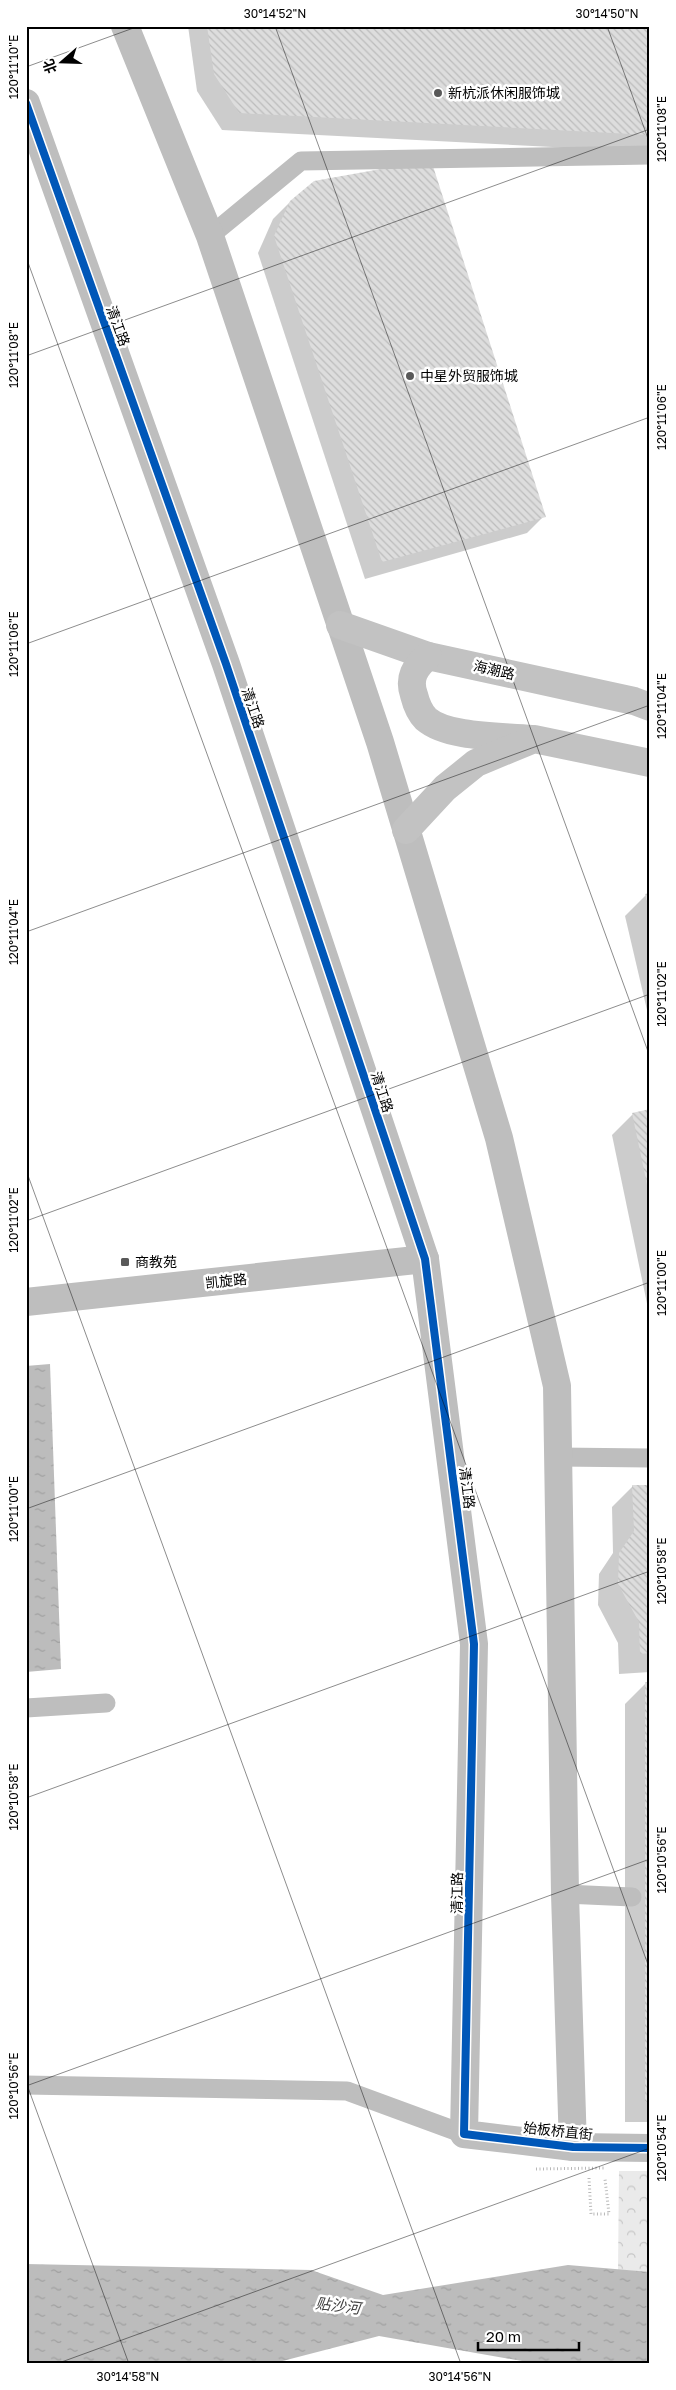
<svg xmlns="http://www.w3.org/2000/svg" width="676" height="2390" viewBox="0 0 676 2390" font-family="'Golos Text','Noto Sans SC',sans-serif">
  <defs>
    <pattern id="forest-crowns" width="20" height="18" patternUnits="userSpaceOnUse" patternTransform="scale(1.25)"><rect width="20" height="18" fill="#eaeaea"/><path d="M2 6a3 3 0 1 1 6 0M12 15a3 3 0 1 1 6 0" fill="none" stroke="#c7c7c7"/></pattern>
    <pattern id="water-ripples" width="26" height="14" patternUnits="userSpaceOnUse" patternTransform="scale(1.25)"><rect width="26" height="14" fill="#bcbcbc"/><path d="M2 4q2-2 4 0t4 0M15 11q2-2 4 0t4 0" fill="none" stroke="#a0a0a0"/></pattern>
    <pattern id="building-back-hatch" width="6" height="6" patternUnits="userSpaceOnUse" patternTransform="scale(1.25)"><rect width="6" height="6" fill="#ddd"/><path d="M-1 5l2 2M0 0l6 6M5-1l2 2" fill="none" stroke="#bcbcbc"/></pattern>
  </defs>
  <rect width="100%" height="100%" fill="#fff"/>
  <!-- forest -->
  <path fill="url(#forest-crowns)" d="M 619,2171 L 650,2171 L 650,2272 L 618,2270 Z"/>
  <!-- water -->
  <g fill="url(#water-ripples)">
    <path d="M 50,1364 L 61,1669 L 26,1672 L 26,1366 Z"/>
    <path d="M 26,2264 L 311,2270 L 383,2295 L 568,2265 L 650,2272 L 650,2364 L 539,2364 L 379,2336 L 271,2364 L 26,2364 Z"/>
  </g>
  <!-- shadow -->
  <g fill="#0003">
    <path d="M 188,26 L 650,26 L 650,152 L 222,130 L 197,91 Z"/>
    <path d="M 290,202 L 544,516 L 527,533 L 365,579 L 258,253 L 273,219 Z"/>
    <path d="M 650,894 L 650,1023 L 625,916 L 646,895 Z"/>
    <path d="M 650,1111 L 650,1318 L 612,1135 L 633,1114 Z"/>
    <path d="M 633,1486 L 650,1486 L 650,1672 L 619,1674 L 618,1643 L 598,1605 L 599,1574 L 613,1553 L 612,1507 Z"/>
    <path d="M 646,1683 L 650,1683 L 650,2122 L 625,2122 L 625,1704 Z"/>
  </g>
  <!-- building -->
  <g fill="url(#building-back-hatch)">
    <path d="M 207,26 L 650,26 L 650,135 L 239,113 L 214,74 Z"/>
    <path d="M 431,160 L 546,517 L 382,562 L 274,236 L 290,201 L 314,181 Z"/>
    <path d="M 650,893 L 650,910 L 649,910 L 645,894 Z"/>
    <path d="M 650,1109 L 650,1194 L 649,1194 L 632,1113 Z"/>
    <path d="M 632,1485 L 650,1485 L 650,1653 L 640,1654 L 639,1622 L 618,1584 L 619,1553 L 634,1531 Z"/>
    <rect x="645" y="1682" width="5" height="420"/>
  </g>
  <g fill="none" stroke-linecap="round" stroke-linejoin="round">
    <!-- path -->
    <path stroke="#b8b8b8" stroke-width="3" stroke-dasharray="1 2.5" stroke-linecap="butt" d="M 589,2178 L 591,2214 L 609,2214 L 605,2179"/>
    <!-- lane -->
    <g stroke="#bebebe" stroke-width="19">
      <path d="M 210,236 L 301,161 L 650,155"/>
      <path d="M 558,1457 L 650,1458"/>
      <path d="M 26,1708 L 106,1703"/>
      <path d="M 565,1894 L 632,1897"/>
      <path d="M 26,2085 L 347,2091 L 464,2134"/>
    </g>
    <!-- street -->
    <g stroke="#bebebe" stroke-width="28">
      <path d="M 125,26 L 210,236 L 380,742 L 499,1138 L 557,1386 L 565,1894 L 573,2147"/>
      <path d="M 26,103 L 226,664 L 425,1259 L 474,1644 L 464,2134 L 573,2147 L 650,2148"/>
      <path d="M 26,1302 L 425,1259"/>
    </g>
    <!-- secondary -->
    <g stroke="#c2c2c2" stroke-width="28">
      <path d="M 340,625 L 428,656 L 634,701 L 650,707"/>
      <path d="M 428,656 C 415,667 408,678 414,695 C 416,703 420,713 426,719 C 448,738 503,736 531,739"/>
      <path d="M 406,830 L 445,788 L 476,763 L 534,739 L 650,763"/>
    </g>
    <!-- path-bridge -->
    <path stroke="#b8b8b8" stroke-width="3" stroke-dasharray="1 2.5" stroke-linecap="butt" d="M 536,2169 L 604,2168"/>
    <!-- cycleway casing -->
    <g stroke="#fff" stroke-width="11">
      <path id="cycleway" d="M 26,103 L 226,664 L 425,1259 L 474,1644 L 464,2134 L 573,2147 L 650,2148"/>
    </g>
    <!-- cycleway -->
    <use href="#cycleway" stroke="#0057b8" stroke-width="8"/>
  </g>
  <!-- ticks -->
  <path fill="none" stroke="#000" stroke-width="1" stroke-opacity="0.45" d="M 275,26 L 650,1057M 607,26 L 650,144M 26,67 L 139,26M 26,257 L 650,1970M 26,356 L 650,129M 26,644 L 650,417M 26,932 L 650,705M 26,1170 L 461,2364M 26,1221 L 650,994M 26,1509 L 650,1282M 26,1798 L 650,1571M 26,2082 L 129,2364M 26,2086 L 650,1859M 56,2364 L 650,2148"/>
  <!-- markers -->
  <g fill="#595959" stroke="#fff" stroke-width="2">
    <circle cx="438" cy="93" r="5"/>
    <circle cx="410" cy="376" r="5"/>
    <rect x="120" y="1257" width="10" height="10" rx="2.5"/>
  </g>
  <g text-anchor="middle" stroke-width="5" stroke-linejoin="round" paint-order="stroke">
    <!-- poi labels -->
    <g font-size="14" fill="#000" stroke="#fff" text-anchor="start">
      <text x="448" y="98">新杭派休闲服饰城</text>
      <text x="420" y="381">中星外贸服饰城</text>
      <text x="135" y="1267">商教苑</text>
    </g>
    <!-- street labels -->
    <g font-size="14" fill="#000" stroke="#fff">
      <text transform="translate(118 326) rotate(70)" y="5">清江路</text>
      <text transform="translate(494 670) rotate(13)" y="5">海潮路</text>
      <text transform="translate(253 708) rotate(71)" y="5">清江路</text>
      <text transform="translate(382 1092) rotate(72)" y="5">清江路</text>
      <text transform="translate(226 1281) rotate(-6)" y="5">凯旋路</text>
      <text transform="translate(467 1488) rotate(83)" y="5">清江路</text>
      <text transform="translate(457 1893) rotate(-89)" y="5">清江路</text>
      <text transform="translate(558 2131) rotate(6)" y="5">始板桥直街</text>
    </g>
    <!-- water labels -->
    <g font-size="15" font-style="italic" fill="#414141" stroke="#fff">
      <text transform="translate(338 2306) rotate(7)" y="5">贴沙河</text>
    </g>
  </g>
  <!-- border -->
  <rect width="676" height="2390" fill="none" stroke="#ffffff" stroke-width="55"/>
  <!-- north arrow -->
  <g transform="translate(62 62) rotate(250)" stroke="#ffffff" stroke-width="4" paint-order="stroke">
  <path d="M0-4L9 19L0 12L-9 19Z" fill="#000000"/>
  <text y="-8" font-size="14" font-weight="bold" text-anchor="middle" fill="#000000">北</text>
  </g>
  <!-- scale -->
  <path d="M478 2342v8h101v-8" fill="none" stroke="#000000" stroke-width="2.5"/>
  <text x="486" y="2342" font-size="15" fill="#000000" stroke="#ffffff" stroke-width="4" paint-order="stroke">20 m</text>
  <rect x="28" y="28" width="620" height="2334" fill="none" stroke="#000" stroke-width="2"/>
  <g font-size="12" text-anchor="middle" fill="#000">
    <text x="275" y="18">30°14'52"N</text>
    <text x="607" y="18">30°14'50"N</text>
    <text transform="translate(14 67) rotate(-90)" y="4">120°11'10"E</text>
    <text transform="translate(662 129) rotate(-90)" y="4">120°11'08"E</text>
    <text transform="translate(14 355) rotate(-90)" y="4">120°11'08"E</text>
    <text transform="translate(662 417) rotate(-90)" y="4">120°11'06"E</text>
    <text transform="translate(14 644) rotate(-90)" y="4">120°11'06"E</text>
    <text transform="translate(662 706) rotate(-90)" y="4">120°11'04"E</text>
    <text transform="translate(14 932) rotate(-90)" y="4">120°11'04"E</text>
    <text transform="translate(662 994) rotate(-90)" y="4">120°11'02"E</text>
    <text transform="translate(14 1220) rotate(-90)" y="4">120°11'02"E</text>
    <text transform="translate(662 1283) rotate(-90)" y="4">120°11'00"E</text>
    <text transform="translate(14 1509) rotate(-90)" y="4">120°11'00"E</text>
    <text transform="translate(662 1571) rotate(-90)" y="4">120°10'58"E</text>
    <text transform="translate(14 1797) rotate(-90)" y="4">120°10'58"E</text>
    <text transform="translate(662 1860) rotate(-90)" y="4">120°10'56"E</text>
    <text transform="translate(14 2086) rotate(-90)" y="4">120°10'56"E</text>
    <text transform="translate(662 2148) rotate(-90)" y="4">120°10'54"E</text>
    <text x="128" y="2381">30°14'58"N</text>
    <text x="460" y="2381">30°14'56"N</text>
  </g>
</svg>
